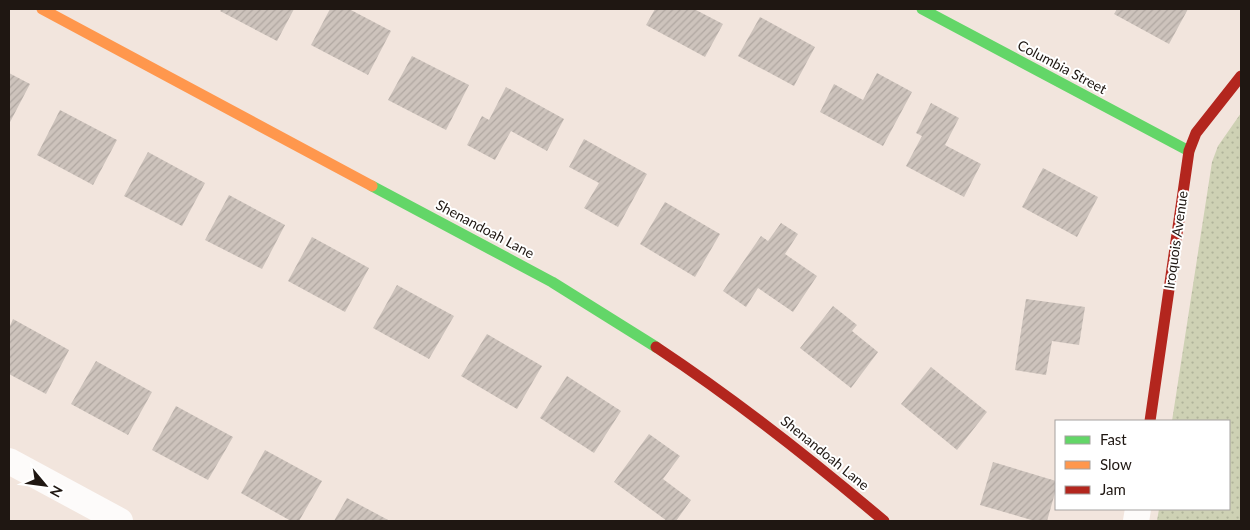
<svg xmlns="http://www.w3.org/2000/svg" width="1250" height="530" viewBox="0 0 1250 530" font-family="Lato,sans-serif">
  <defs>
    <pattern id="green-dots" width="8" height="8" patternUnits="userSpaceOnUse" patternTransform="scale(1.25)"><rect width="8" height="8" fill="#ced1b4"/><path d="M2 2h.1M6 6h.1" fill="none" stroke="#b0b39a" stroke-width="1.8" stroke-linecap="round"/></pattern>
    <pattern id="building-hatch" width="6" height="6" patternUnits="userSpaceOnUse" patternTransform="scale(1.25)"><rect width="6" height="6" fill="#cdc3bc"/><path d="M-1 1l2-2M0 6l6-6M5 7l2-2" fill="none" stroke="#b0a7a1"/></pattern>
  </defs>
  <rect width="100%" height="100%" fill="#f2e5dd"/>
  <!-- green -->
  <path fill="url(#green-dots)" d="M 1241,113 L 1241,521 L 1157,521 L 1159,509 L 1229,509 L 1229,421 L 1172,421 L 1212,162 L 1218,146 Z"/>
  <!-- building -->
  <g fill="url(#building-hatch)">
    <path d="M 222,9 L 294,9 L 277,41 L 220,11 Z"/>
    <path d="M 330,9 L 349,9 L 391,31 L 368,75 L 311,45 Z"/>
    <path d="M 655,9 L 694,9 L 723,24 L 705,57 L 646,25 Z"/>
    <path d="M 1117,9 L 1188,9 L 1169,44 L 1114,14 Z"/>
    <path d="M 760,17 L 815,47 L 794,86 L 738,56 Z"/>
    <path d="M 412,56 L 469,85 L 446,130 L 388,100 Z"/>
    <path d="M 9,73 L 30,84 L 9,124 Z"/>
    <path d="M 877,73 L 912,92 L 883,146 L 820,112 L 834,84 L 863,100 Z"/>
    <path d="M 506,87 L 564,119 L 547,151 L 511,131 L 495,160 L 467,145 L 482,116 L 489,120 Z"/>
    <path d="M 931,103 L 959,118 L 945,145 L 981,164 L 964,197 L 906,166 L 922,136 L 916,133 Z"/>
    <path d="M 60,110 L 117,140 L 93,185 L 37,155 Z"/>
    <path d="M 584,139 L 647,174 L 618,227 L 584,208 L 599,183 L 569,167 Z"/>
    <path d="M 148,152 L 205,183 L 182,226 L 124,196 Z"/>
    <path d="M 1043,168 L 1098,197 L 1077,237 L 1022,207 Z"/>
    <path d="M 229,195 L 285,225 L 262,269 L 205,240 Z"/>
    <path d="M 665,202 L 720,234 L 695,277 L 640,244 Z"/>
    <path d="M 781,223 L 798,234 L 785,254 L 817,276 L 793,312 L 758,288 L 746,307 L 723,291 L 761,236 L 768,241 Z"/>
    <path d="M 312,237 L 369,268 L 345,312 L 288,281 Z"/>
    <path d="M 397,285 L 454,316 L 429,359 L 373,328 Z"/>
    <path d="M 1026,299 L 1085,307 L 1079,345 L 1052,341 L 1046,375 L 1015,370 Z"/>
    <path d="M 833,306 L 857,325 L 852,331 L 878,352 L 851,388 L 800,348 Z"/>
    <path d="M 13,319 L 69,350 L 46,394 L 9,374 L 9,328 Z"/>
    <path d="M 487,334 L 542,366 L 517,409 L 461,376 Z"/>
    <path d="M 96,361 L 152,392 L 128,435 L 71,404 Z"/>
    <path d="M 931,367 L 987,412 L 957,450 L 901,404 Z"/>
    <path d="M 567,376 L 621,411 L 594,453 L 540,418 Z"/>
    <path d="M 176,406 L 233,437 L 208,480 L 152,450 Z"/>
    <path d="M 649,434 L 680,456 L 663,479 L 691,500 L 676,521 L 667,521 L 614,482 Z"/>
    <path d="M 265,450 L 322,481 L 299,521 L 291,521 L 241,493 Z"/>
    <path d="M 993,462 L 1056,481 L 1056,489 L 1047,521 L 1035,521 L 980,505 Z"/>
    <path d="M 347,498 L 390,521 L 334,521 Z"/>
  </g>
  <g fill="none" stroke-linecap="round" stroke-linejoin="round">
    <!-- street -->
    <g stroke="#fdfbfa" stroke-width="26">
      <path d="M 9,461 L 120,521"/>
      <path d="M 1136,521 L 1138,509"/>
    </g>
    <!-- fast -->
    <g stroke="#63d668" stroke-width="11">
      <path d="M 922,9 L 1189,151"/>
      <path d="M 372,186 L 552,282 L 656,347"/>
    </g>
    <!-- slow -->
    <path stroke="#ff974d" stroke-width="11" d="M 42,9 L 372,186"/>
    <!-- jam -->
    <g stroke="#b3261e" stroke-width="11">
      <path d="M 656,347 C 736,400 811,459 884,521"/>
      <path d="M 1150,421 L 1189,151 L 1196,133 L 1241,76"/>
    </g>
  </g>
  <g text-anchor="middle" stroke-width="4" stroke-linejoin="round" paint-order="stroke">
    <!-- street labels -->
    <g font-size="14" fill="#1f1712" stroke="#fff">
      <text transform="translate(1062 67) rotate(28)" y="5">Columbia Street</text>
      <text transform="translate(485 229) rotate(28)" y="5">Shenandoah Lane</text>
      <text transform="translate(1176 240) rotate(-82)" y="5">Iroquois Avenue</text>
      <text transform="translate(825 453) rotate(39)" y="5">Shenandoah Lane</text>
    </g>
  </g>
  <!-- border -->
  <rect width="1250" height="530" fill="none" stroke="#1f1712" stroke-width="20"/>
  <!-- legend -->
  <rect x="1055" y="420" width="175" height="90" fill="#ffffff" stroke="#a5a2a0"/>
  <rect x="1065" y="436" width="25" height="8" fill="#63d668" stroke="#a5a2a0"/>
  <text x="1100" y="445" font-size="15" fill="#1f1712">Fast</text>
  <rect x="1065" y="461" width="25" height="8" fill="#ff974d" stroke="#a5a2a0"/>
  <text x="1100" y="470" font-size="15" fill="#1f1712">Slow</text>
  <rect x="1065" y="486" width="25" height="8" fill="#b3261e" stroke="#a5a2a0"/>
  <text x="1100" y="495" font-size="15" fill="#1f1712">Jam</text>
  <!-- north arrow -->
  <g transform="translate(45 485) rotate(119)" stroke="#ffffff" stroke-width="4" paint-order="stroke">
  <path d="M0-4L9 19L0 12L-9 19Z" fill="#1f1712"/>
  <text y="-8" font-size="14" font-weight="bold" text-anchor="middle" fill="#1f1712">N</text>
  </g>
</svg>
